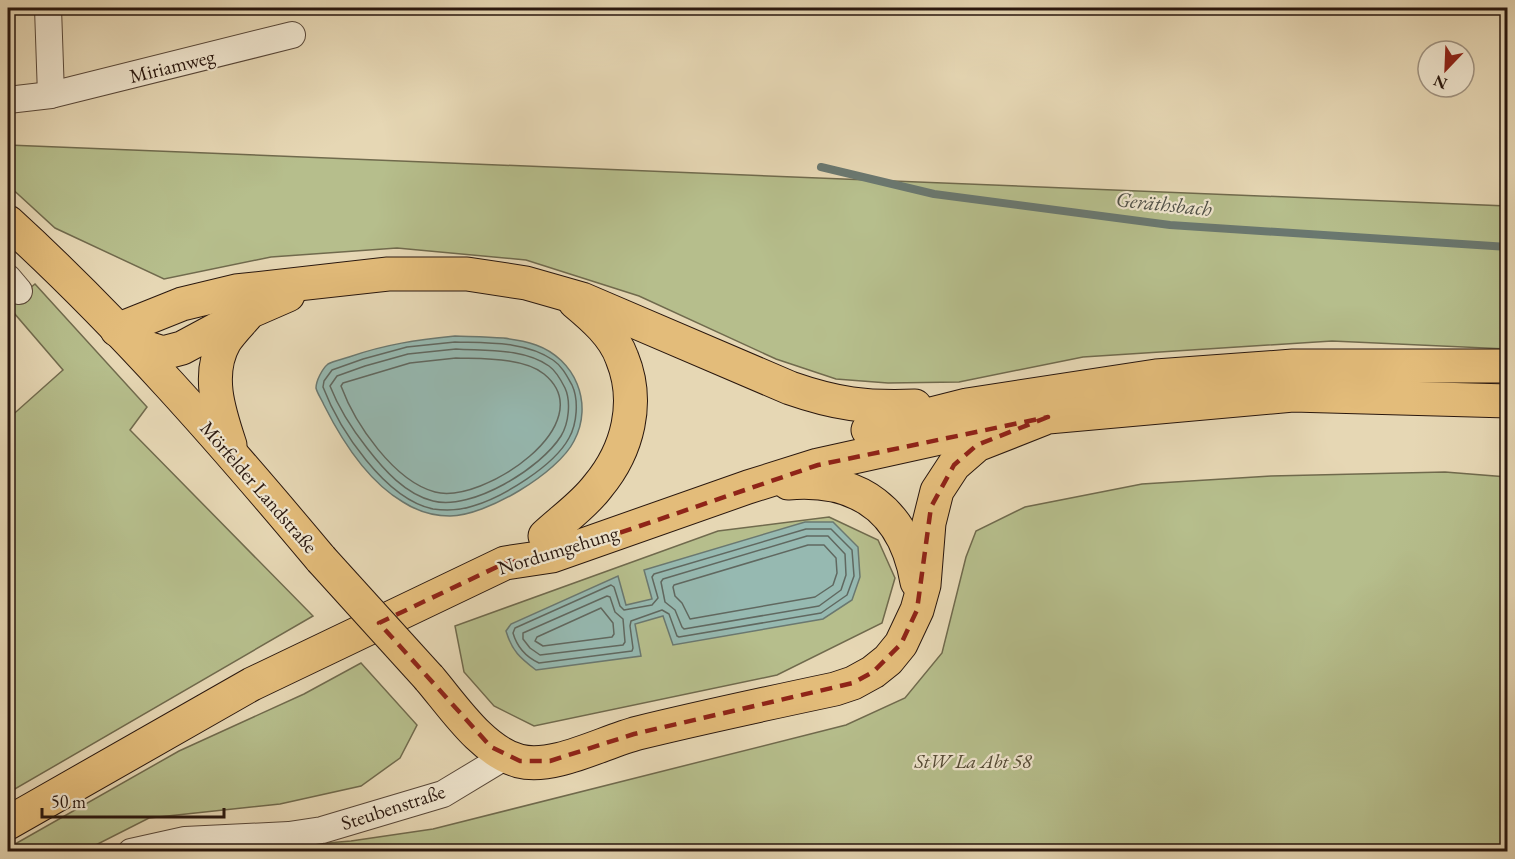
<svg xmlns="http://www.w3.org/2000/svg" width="1515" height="859" viewBox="0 0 1515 859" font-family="'EB Garamond',serif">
  <rect width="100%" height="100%" fill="#e6d7b4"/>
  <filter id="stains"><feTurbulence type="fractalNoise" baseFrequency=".00333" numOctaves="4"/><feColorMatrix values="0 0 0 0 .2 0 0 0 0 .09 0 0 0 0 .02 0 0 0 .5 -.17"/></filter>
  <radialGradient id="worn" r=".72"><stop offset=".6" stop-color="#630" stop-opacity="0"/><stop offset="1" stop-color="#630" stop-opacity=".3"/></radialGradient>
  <!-- green -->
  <g fill="#b6be8c" stroke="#706a4d" stroke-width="1.5">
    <path d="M 8,145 L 1507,206 L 1507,349 L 1332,341 L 1083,357 L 959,382 L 888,383 L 836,379 L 776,359 L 639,296 L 526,260 L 397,248 L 271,257 L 164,279 L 55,228 L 8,185 Z"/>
    <path d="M 35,284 L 147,407 L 130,430 L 313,616 L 8,793 L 8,419 L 63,370 L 8,306 Z"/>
    <path d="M 1445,472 L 1507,477 L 1507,851 L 219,852 L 351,841 L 433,829 L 846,725 L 905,698 L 942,653 L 966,557 L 976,531 L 1025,507 L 1142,484 L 1271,476 Z"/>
    <path d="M 829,517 L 878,540 L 895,578 L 882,623 L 777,675 L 534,726 L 494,706 L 464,672 L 455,626 L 718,531 Z"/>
    <path d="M 361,663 L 417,725 L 400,758 L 361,786 L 280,804 L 149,818 L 84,851 L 8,851 L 8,848 L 179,751 L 304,694 Z"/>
  </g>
  <!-- water -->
  <g fill="#96b9b1" stroke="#6a7870" stroke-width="1.5">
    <path d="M 455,336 C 482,337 511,336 536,345 C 575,359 594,403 574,441 C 558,473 486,516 450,516 C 433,516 417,511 403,502 C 367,481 342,441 324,405 C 322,400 317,393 316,388 C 316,381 322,369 328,364 C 333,361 343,359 349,357 C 386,344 417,340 455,336 Z"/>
    <path d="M 805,522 L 833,522 L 858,547 L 860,577 L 852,600 L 823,619 L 673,645 L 663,616 L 635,624 L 641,656 L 536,670 C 520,658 512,651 506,631 L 511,624 L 618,576 L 626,605 L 652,599 L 644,570 Z"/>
  </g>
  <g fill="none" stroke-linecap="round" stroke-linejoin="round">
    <!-- shore -->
    <g stroke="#606860" stroke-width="1.5">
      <path d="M 455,342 C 487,343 526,341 553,360 C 562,366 567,376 572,385 C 579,400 577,424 569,438 C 554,466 503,497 473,506 C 461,510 446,511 433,509 C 385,499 339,429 323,387 L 324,381 L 332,370 L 363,359 L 407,347 Z"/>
      <path d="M 456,349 C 486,351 523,348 549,366 C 556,371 561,380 565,388 C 571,401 569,423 561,436 C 541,468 472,511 433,501 C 405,494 384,470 367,448 C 352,429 339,409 330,386 L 337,376 L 365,366 L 408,354 Z"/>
      <path d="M 456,358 C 481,359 524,357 544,374 C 604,423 482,505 435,492 C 394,481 355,424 341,386 L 343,383 L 410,363 Z"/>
      <path d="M 806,529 L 831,529 L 852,550 L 854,576 L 847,595 L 821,613 L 679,637 L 677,636 L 669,614 L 662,610 L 631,621 L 630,626 L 633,648 L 632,651 L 539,663 C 526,657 517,647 513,633 L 515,628 L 611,585 L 614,587 L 620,606 L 624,610 L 652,605 L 658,598 L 652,577 L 654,574 Z"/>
      <path d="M 807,536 L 828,536 L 845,554 L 846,575 L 841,590 L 819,606 L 684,629 L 682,627 L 675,610 L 665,602 L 661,582 L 663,579 Z"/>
      <path d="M 808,545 L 824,545 L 836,558 L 837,573 L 833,585 L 815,597 L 690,619 L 682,603 L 675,596 L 673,587 L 674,585 Z"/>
      <path d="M 607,596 L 610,597 L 615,612 L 623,619 L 625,642 L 623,645 L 540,655 L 530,648 L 523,639 L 523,633 Z"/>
      <path d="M 601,608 L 613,623 L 614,634 L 612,637 L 543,646 L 535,641 L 537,637 Z"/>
    </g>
    <!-- stream -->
    <path stroke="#6a7870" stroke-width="8" d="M 821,167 L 934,194 L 1170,225 L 1508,247"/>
    <!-- minor casing -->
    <g stroke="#584738" stroke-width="28">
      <g id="minor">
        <path d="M 48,8 L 51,95"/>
        <path d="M 8,100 L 51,95 L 292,35"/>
        <path d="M 8,278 L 19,291"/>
        <path d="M 131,852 L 185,840 L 289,835 L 322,830 L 443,794 L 506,756"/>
      </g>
    </g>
    <!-- major casing -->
    <g stroke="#29170e" stroke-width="35">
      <g id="major">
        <path d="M 8,222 C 121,325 223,442 321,559"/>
        <path d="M 117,330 L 182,304 L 236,291 L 388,274 L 467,274 L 526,283 L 582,299 L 790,388 C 836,404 866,408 915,406"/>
        <path d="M 128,337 L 144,347 L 163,353 L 182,348 L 249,312 L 288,295"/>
        <path d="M 868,430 L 967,405 L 1156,376 L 1293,366 L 1508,366"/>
        <path d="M 230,445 C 219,412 206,374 225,341 C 231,332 239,324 246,316"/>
        <path d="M 788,483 C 859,477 905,511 917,582"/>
        <path d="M 545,536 C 562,520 584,505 598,486 C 628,450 640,402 622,358 C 614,335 593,317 575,302"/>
        <path d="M 429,678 C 453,706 482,751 519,761 C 554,770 603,742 638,733 C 703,717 769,703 835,689 L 853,683 L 873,672 L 888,660 L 901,644 L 917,610 L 924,585 L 929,523 L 937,491 L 954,465 L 977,445 L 1048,417 L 1293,395 L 1508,401"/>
        <path d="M 8,823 L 252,684 L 505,563 L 552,556 L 748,487 L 818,465 L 999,425"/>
      </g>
    </g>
    <!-- minor -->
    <use href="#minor" stroke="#efe5ce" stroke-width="26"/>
    <!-- major -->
    <use href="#major" stroke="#e3bc7a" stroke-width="33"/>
    <!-- major-bridge casing -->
    <g stroke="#29170e" stroke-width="35" stroke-linecap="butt">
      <path id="major-bridge" d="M 321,559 L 429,678"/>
    </g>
    <!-- major-bridge -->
    <use href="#major-bridge" stroke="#e3bc7a" stroke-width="33"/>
  </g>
  <!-- marked area -->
  <path fill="none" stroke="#8f2418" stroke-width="4.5" stroke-dasharray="12 8" stroke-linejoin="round" d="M 1048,417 L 977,445 L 954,465 L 931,507 L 917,610 L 901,644 L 873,672 L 853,683 L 634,734 L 550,761 L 520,761 L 491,747 L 379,623 L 505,563 L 552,556 L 818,465 Z"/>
  <g text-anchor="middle" stroke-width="4.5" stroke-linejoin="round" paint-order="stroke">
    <!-- street labels -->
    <g font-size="20" fill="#29170e" stroke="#efe5ce">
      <text transform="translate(172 66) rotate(-14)" y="7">Miriamweg</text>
      <text transform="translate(259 487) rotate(49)" y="7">Mörfelder Landstraße</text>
      <text transform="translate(558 550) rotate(-17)" y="7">Nordumgehung</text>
      <text transform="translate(393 807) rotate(-18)" y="7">Steubenstraße</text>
    </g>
    <!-- park labels -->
    <g font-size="20" font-style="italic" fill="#534934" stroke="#efe5ce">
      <text x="973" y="768">StW La Abt 58</text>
    </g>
    <!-- water labels -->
    <g font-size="21" font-style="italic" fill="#4f5047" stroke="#efe5ce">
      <text transform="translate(1164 204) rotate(6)" y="7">Geräthsbach</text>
    </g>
  </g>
  <!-- margin -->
  <rect width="1515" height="859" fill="none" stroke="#e6d7b4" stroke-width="30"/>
  <rect x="9" y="9" width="1497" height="841" fill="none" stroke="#29170e" stroke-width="3"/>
  <rect x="15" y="15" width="1485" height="829" fill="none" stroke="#29170e" stroke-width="1.5"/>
  <!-- north arrow -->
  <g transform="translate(1446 69) rotate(203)"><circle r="28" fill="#efe5ce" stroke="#a09381" stroke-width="1.5"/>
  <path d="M0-4.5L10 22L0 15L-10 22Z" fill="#8f2418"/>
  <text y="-9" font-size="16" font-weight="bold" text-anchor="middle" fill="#29170e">N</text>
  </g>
  <!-- scale -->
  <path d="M42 808v9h182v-9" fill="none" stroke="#29170e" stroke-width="3"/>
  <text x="51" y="808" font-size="18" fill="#29170e" stroke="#efe5ce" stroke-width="4.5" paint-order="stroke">50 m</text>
  <rect width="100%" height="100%" filter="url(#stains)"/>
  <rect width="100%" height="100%" fill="url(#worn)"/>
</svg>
